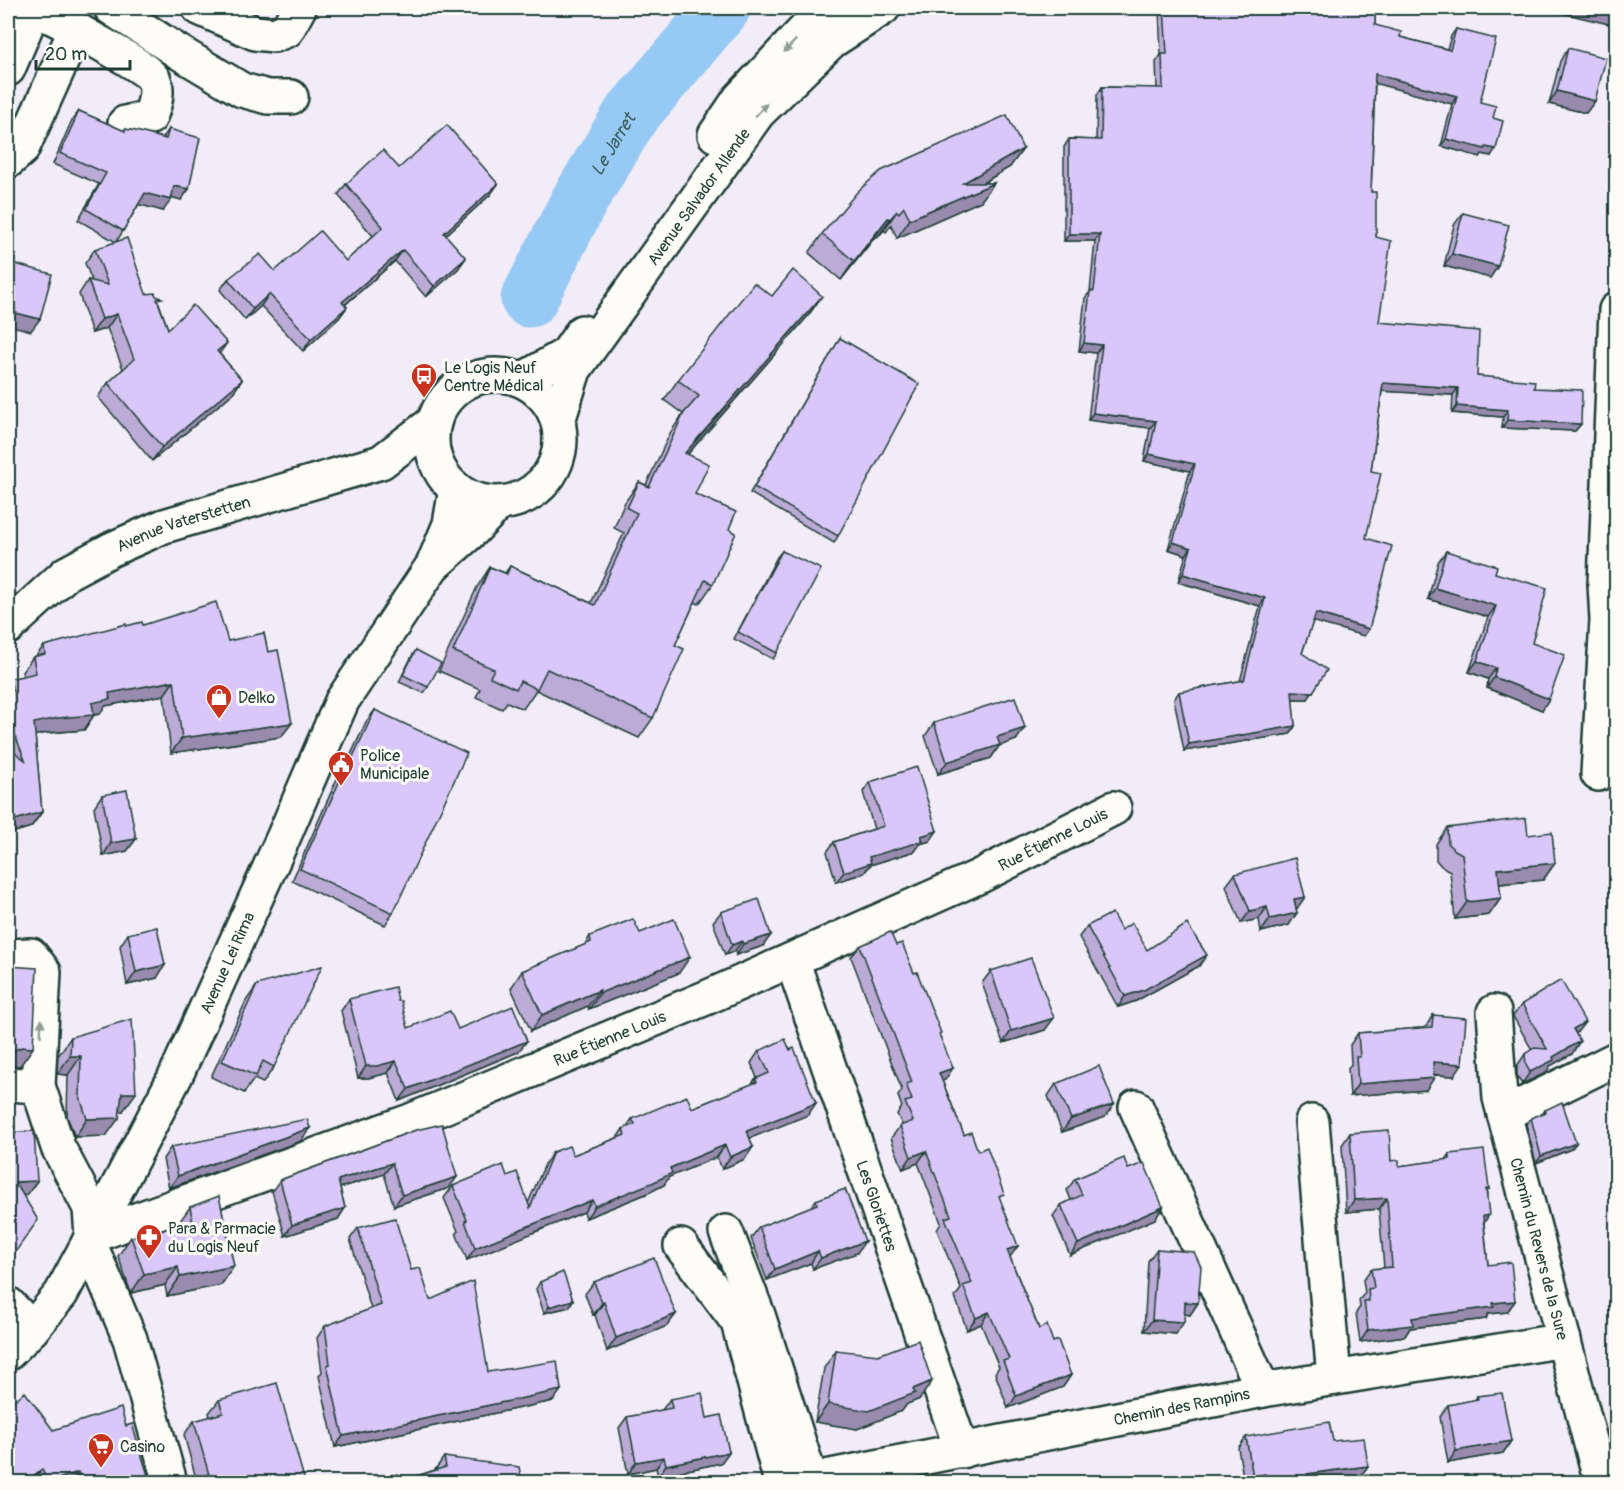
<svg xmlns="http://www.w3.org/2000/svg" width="1624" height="1490" viewBox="0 0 1624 1490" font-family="Pangolin,sans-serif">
  <rect width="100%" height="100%" fill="#f2ecf8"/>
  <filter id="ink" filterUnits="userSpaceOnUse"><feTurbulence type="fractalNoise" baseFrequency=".0167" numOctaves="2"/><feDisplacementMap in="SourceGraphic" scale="12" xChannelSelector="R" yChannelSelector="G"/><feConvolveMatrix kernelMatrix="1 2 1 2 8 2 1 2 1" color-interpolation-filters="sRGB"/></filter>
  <g filter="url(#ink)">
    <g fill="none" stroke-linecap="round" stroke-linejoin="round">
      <!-- river -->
      <path stroke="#96c9f3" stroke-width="57" id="s1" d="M 529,299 L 579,201 L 631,115 L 722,8"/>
      <!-- minor casing -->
      <g stroke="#1f3d34" stroke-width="38">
        <g id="minor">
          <path d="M 111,8 L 177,51 L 242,90 L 268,97 L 291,97"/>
          <path d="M 199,8 L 255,33 L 274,35 L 287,30 L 299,8"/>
          <path d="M 76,29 C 92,40 146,66 154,80 C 159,92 154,106 150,117 L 125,123"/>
          <path d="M 8,69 L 34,8"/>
          <path d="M 8,161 L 22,149 L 76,29 L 34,8"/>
          <path d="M 437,562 L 473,530 L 499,503"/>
          <path d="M 1598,774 L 1607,620 L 1605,584 L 1616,310"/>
          <path id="s2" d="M 8,956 L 31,955 L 44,972 L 38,1086 L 58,1147 L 90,1208 L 92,1236 L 410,1121 L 708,997 L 980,876 L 1114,808"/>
          <path id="s3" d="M 792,960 L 962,1451"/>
          <path id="s4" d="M 1494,1012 L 1500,1098 L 1601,1482"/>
          <path d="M 8,1084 L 38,1086"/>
          <path d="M 1136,1107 L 1263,1390"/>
          <path d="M 1504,1114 L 1616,1059"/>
          <path d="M 1312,1122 L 1334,1378"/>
          <path d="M 726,1232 L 758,1315 L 811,1480"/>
          <path d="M 89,1242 L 130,1339 L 170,1482"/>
          <path d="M 681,1246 L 738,1322 L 781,1482"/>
          <path d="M 8,1304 L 32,1329"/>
          <path id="s5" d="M 8,1353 L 32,1329 L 61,1294 L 89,1242 L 176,1075 L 284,836 L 342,701 L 433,565 L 450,524 L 456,489"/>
          <path id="s6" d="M 801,1482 L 1263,1390 L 1564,1340"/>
        </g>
      </g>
      <!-- major casing -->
      <g stroke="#1f3d34" stroke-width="38">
        <g id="major">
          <path d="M 715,135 L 740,98 L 816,18 L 833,8"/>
          <circle cx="496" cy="439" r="64"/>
          <path d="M 522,380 L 567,354 L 582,332"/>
          <path id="s7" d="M 558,421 L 574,370 L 758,113 L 832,41 L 883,8"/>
          <path id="s8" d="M 8,627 L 67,573 L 112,549 L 164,526 L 381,462 L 434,422"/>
        </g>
      </g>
      <!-- minor -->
      <use href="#minor" stroke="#fdfcf7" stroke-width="33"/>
      <!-- major -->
      <use href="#major" stroke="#fdfcf7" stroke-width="33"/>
    </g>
    <!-- wall -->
    <g fill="#bbabd6" stroke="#1f3d34" stroke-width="1.5">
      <path d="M 1159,8 L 1375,8 L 1375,25 L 1400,37 L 1447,49 L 1451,36 L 1456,29 L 1480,102 L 1493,118 L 1491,156 L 1482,154 L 1480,157 L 1441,146 L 1452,104 L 1375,83 L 1371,192 L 1376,237 L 1379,322 L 1477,376 L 1534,388 L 1581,424 L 1575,431 L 1502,428 L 1503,417 L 1452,413 L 1453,395 L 1382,391 L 1371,471 L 1366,538 L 1369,629 L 1364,636 L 1313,621 L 1302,653 L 1308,699 L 1292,699 L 1295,726 L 1290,734 L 1184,751 L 1174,699 L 1179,692 L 1240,681 L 1260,606 L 1178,582 L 1186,555 L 1168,549 L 1190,471 L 1144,461 L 1150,428 L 1088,420 L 1096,353 L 1079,351 L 1085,298 L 1090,292 L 1095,241 L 1064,241 L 1064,147 L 1069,139 L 1096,140 L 1097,95 L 1102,87 L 1157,88 L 1156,62 L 1161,55 Z"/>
      <path d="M 1568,48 L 1595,101 L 1586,113 L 1549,104 L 1560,61 Z"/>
      <path d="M 79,111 L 124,131 L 125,129 L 163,138 L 169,129 L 189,189 L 181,200 L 171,197 L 163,211 L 139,204 L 123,231 L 116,242 L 78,220 L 99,184 L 53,164 L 71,122 Z"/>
      <path d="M 1023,149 L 1010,167 L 983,183 L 994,183 L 981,201 L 897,238 L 891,225 L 886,232 L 884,230 L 877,238 L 875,237 L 841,280 L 809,253 L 822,234 Z"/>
      <path d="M 399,168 L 498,184 L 490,195 L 446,235 L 458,269 L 426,297 L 395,261 L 345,305 L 347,307 L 339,318 L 303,351 L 261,306 L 245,320 L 220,290 L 228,279 L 346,261 L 373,236 L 338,195 L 346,184 Z"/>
      <path d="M 1463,213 L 1498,266 L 1490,278 L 1444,266 L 1454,225 Z"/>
      <path d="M 95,249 L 146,294 L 159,303 L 168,329 L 220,354 L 242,380 L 232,394 L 152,461 L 98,397 L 108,383 L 123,369 L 107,328 L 92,333 L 79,294 L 88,280 L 92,281 L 85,263 Z"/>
      <path d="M 772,296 L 808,316 L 688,454 L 695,494 L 729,529 L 713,584 L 699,604 L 695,602 L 675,645 L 653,718 L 639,738 L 536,690 L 523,709 L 507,702 L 502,709 L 476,697 L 480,689 L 439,671 L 477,587 L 490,567 L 505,573 L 510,566 L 591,603 L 624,533 L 614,528 L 625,502 L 639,482 L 646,485 L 670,433 L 683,414 L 664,400 L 678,380 Z"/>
      <path d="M 840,338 L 838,536 L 834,543 L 750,493 Z"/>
      <path d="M 782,551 L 777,653 L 773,659 L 734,639 L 777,557 Z"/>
      <path d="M 1446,551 L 1495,573 L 1532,643 L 1542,710 L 1487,688 L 1488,679 L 1469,672 L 1488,617 L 1428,599 L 1438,562 Z"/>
      <path d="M 143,625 L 228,641 L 281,737 L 171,753 L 164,695 L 105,706 L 100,714 L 94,715 L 84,730 L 47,733 L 35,735 L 42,812 L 31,827 L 8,834 L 8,683 L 10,679 L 23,676 L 22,672 L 33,657 L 36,656 L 44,646 L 126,626 Z"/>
      <path d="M 416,650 L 428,687 L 424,693 L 399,682 L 412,656 Z"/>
      <path d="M 375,710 L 393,913 L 385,925 L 292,881 L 340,772 L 348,761 L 366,722 Z"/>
      <path d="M 934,723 L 1016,740 L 999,746 L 991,758 L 938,774 L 925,736 Z"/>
      <path d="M 870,782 L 930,841 L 920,844 L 915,851 L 870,865 L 864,873 L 836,882 L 827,852 L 834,842 L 874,829 L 863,792 Z"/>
      <path d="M 102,795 L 136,839 L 127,851 L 103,856 L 94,807 Z"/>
      <path d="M 1447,828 L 1528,835 L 1555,863 L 1543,880 L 1499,884 L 1501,898 L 1489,915 L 1455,919 L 1450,871 L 1441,866 L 1436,860 L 1436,844 Z"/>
      <path d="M 1235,874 L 1296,909 L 1289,925 L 1261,932 L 1259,919 L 1241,923 L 1226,886 Z"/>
      <path d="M 721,912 L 763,946 L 736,955 L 735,951 L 725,955 L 713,922 Z"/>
      <path d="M 1087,926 L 1121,930 L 1147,950 L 1199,966 L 1136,1001 L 1118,1007 L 1079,937 Z"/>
      <path d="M 640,933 L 679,973 L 589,1009 L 588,1006 L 531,1031 L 511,988 L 522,971 L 585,945 L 590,936 Z"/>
      <path d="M 128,934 L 157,978 L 127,985 L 120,946 Z"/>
      <path d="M 896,945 L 914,973 L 939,1035 L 945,1080 L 942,1080 L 964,1135 L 978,1151 L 1000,1200 L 1010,1257 L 1039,1329 L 1053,1342 L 1071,1375 L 1063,1387 L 1008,1408 L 995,1373 L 999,1367 L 981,1324 L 967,1330 L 955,1297 L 961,1289 L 937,1230 L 941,1223 L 918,1163 L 903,1169 L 891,1138 L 900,1126 L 902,1125 L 897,1114 L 902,1107 L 898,1096 L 902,1090 L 851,957 L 860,946 Z"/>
      <path d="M 991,971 L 1045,1030 L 1003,1043 L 982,983 Z"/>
      <path d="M 257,985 L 274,1067 L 263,1083 L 254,1079 L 244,1093 L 211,1077 L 246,1001 Z"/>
      <path d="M 349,999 L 398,1001 L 408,1028 L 458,1029 L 518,1052 L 399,1101 L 388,1073 L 368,1078 L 358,1078 L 341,1011 Z"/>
      <path d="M 1522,1004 L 1576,1034 L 1572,1054 L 1550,1066 L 1546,1073 L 1522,1084 L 1517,1077 L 1517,1066 L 1525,1054 L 1532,1050 L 1513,1016 Z"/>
      <path d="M 1433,1015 L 1454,1076 L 1434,1075 L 1426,1090 L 1350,1096 L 1348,1069 L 1351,1064 L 1350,1045 L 1358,1033 L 1425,1028 Z"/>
      <path d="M 71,1037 L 123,1111 L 120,1111 L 106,1136 L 75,1137 L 67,1116 L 68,1075 L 57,1074 L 58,1056 Z"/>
      <path d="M 759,1051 L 808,1115 L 750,1138 L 745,1159 L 722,1169 L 717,1157 L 669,1177 L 664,1185 L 646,1194 L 586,1218 L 584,1212 L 467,1260 L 456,1233 L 458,1231 L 444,1198 L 453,1186 L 507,1176 L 528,1203 L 545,1164 L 553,1152 L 573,1155 L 617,1138 L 623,1129 L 626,1128 L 632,1119 L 692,1108 L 752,1084 L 755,1079 L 757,1078 L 751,1063 Z"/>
      <path d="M 1056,1084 L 1114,1104 L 1105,1117 L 1062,1132 L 1048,1096 Z"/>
      <path d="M 1545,1110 L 1576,1143 L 1571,1149 L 1536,1163 L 1526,1124 L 1531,1118 L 1543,1113 Z"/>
      <path d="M 416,1130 L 449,1188 L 394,1206 L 384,1174 L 340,1188 L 345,1208 L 338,1219 L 285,1236 L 272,1191 L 280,1180 Z"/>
      <path d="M 1350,1133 L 1399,1166 L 1446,1160 L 1450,1154 L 1489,1189 L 1487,1193 L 1484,1223 L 1488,1265 L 1515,1301 L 1507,1312 L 1488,1314 L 1486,1319 L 1410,1328 L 1405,1336 L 1360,1342 L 1356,1313 L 1360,1307 L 1359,1300 L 1365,1293 L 1363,1280 L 1371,1269 L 1384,1268 L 1379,1209 L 1346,1212 L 1342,1145 Z"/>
      <path d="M 301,1141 L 169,1188 L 163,1159 L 171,1147 Z"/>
      <path d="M 1128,1169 L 1163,1207 L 1155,1219 L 1070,1255 L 1053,1216 L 1061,1205 L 1071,1200 L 1067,1190 L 1075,1179 Z"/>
      <path d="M 816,1200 L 857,1253 L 813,1269 L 811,1263 L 767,1280 L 751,1238 L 759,1227 L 811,1207 Z"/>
      <path d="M 190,1207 L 234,1266 L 221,1285 L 167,1296 L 165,1285 L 131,1293 L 118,1256 L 131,1237 L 178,1227 L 177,1225 Z"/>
      <path d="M 358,1228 L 411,1270 L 430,1300 L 488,1372 L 553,1401 L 335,1447 L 319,1376 L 322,1372 L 317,1338 L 325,1326 L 371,1309 L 350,1239 Z"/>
      <path d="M 1157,1249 L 1198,1303 L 1190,1315 L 1184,1314 L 1176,1334 L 1144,1331 L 1148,1261 Z"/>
      <path d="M 540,1282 L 573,1300 L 569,1307 L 544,1313 L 536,1289 Z"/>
      <path d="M 594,1282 L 676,1314 L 667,1326 L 607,1351 L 595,1315 L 593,1315 L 585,1294 Z"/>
      <path d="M 836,1350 L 920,1399 L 907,1404 L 902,1411 L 857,1429 L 815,1422 L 824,1368 Z"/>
      <path d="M 1477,1396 L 1511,1441 L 1503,1453 L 1448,1463 L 1440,1417 L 1448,1405 L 1475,1400 Z"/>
      <path d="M 670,1399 L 707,1418 L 721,1463 L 658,1476 L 656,1468 L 628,1474 L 619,1428 L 627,1417 L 662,1410 Z"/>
      <path d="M 219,1400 L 305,1482 L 197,1482 L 184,1435 L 194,1421 L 210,1417 L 209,1413 Z"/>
      <path d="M 126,1426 L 150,1482 L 33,1482 L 33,1481 L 53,1430 Z"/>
      <path d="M 1246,1437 L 1333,1441 L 1368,1466 L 1360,1477 L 1316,1482 L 1244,1482 L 1238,1448 Z"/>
      <path d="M 444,1457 L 522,1482 L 401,1481 L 435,1470 Z"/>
    </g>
    <!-- shaded-wall -->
    <g fill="#988bae" stroke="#1f3d34" stroke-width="1.5">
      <path d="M 1541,8 L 1612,8 L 1617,9 L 1617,26 Z"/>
      <path d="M 1375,74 L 1457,96 L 1452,104 L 1370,82 Z"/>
      <path d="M 1557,91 L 1595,101 L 1586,113 L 1549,104 Z"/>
      <path d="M 1446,139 L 1496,149 L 1491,156 L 1482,154 L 1480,157 L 1441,146 Z"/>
      <path d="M 1023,149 L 1010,167 L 951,201 L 963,183 Z"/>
      <path d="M 994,183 L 981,201 L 897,238 L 910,219 Z"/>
      <path d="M 498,184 L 490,195 L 436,244 L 444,233 Z"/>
      <path d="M 174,186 L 189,189 L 181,200 L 167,196 Z"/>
      <path d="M 145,193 L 171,200 L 163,211 L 137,204 Z"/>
      <path d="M 897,211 L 884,230 L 877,238 L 890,219 Z"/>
      <path d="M 888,218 L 875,237 L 841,280 L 854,261 Z"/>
      <path d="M 1069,234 L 1100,234 L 1095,241 L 1064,241 Z"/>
      <path d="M 403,250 L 395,261 L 334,314 L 342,302 Z"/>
      <path d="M 1452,254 L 1498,266 L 1490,278 L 1444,266 Z"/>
      <path d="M 466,258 L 458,269 L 426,297 L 434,286 Z"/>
      <path d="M 269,294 L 261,306 L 245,320 L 253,309 Z"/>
      <path d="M 822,296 L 808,316 L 671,473 L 685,453 Z"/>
      <path d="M 347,307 L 339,318 L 303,351 L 311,339 Z"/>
      <path d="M 8,311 L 40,319 L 31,331 L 8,325 Z"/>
      <path d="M 117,314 L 107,328 L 92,333 L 102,319 Z"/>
      <path d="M 227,343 L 217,357 L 217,351 Z"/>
      <path d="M 1084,343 L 1102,345 L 1096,353 L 1079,351 Z"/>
      <path d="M 242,380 L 232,394 L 152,461 L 162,447 Z"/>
      <path d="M 1383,383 L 1458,388 L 1453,395 L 1378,391 Z"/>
      <path d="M 1457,406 L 1508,410 L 1503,417 L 1452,413 Z"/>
      <path d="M 1093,413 L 1156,421 L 1150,428 L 1088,420 Z"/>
      <path d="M 1507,420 L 1581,424 L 1575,431 L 1502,428 Z"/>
      <path d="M 1149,454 L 1195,464 L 1190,471 L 1144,461 Z"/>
      <path d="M 1173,542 L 1191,548 L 1186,555 L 1168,549 Z"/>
      <path d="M 1183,574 L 1265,598 L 1260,606 L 1178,582 Z"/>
      <path d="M 1435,588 L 1496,606 L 1488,617 L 1428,599 Z"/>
      <path d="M 1316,613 L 1369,629 L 1364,636 L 1311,621 Z"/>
      <path d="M 1477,661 L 1496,668 L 1488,679 L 1469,672 Z"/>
      <path d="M 1494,677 L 1549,699 L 1542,710 L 1487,688 Z"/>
      <path d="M 174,681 L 164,695 L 105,706 L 100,714 L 93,715 L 94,715 L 84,730 L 47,733 L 24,738 L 34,723 L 92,703 L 109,693 Z"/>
      <path d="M 1292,691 L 1313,692 L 1308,699 L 1287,699 Z"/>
      <path d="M 292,723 L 281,737 L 171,753 L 182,738 Z"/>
      <path d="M 1295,726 L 1290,734 L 1184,751 L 1189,744 Z"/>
      <path d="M 1025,728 L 1016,740 L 999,746 L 991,758 L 938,774 L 947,762 L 997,737 Z"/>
      <path d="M 42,812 L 31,827 L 8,834 L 8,822 Z"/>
      <path d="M 937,831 L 930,841 L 920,844 L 915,851 L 870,865 L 864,873 L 836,882 L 844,872 L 869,857 L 921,836 Z"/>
      <path d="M 136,839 L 127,851 L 103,856 L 111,843 Z"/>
      <path d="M 1555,863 L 1543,880 L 1486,885 L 1498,869 Z"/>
      <path d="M 1305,897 L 1296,910 L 1294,899 Z"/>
      <path d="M 1501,898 L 1489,915 L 1455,919 L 1467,902 Z"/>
      <path d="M 1267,907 L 1259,919 L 1241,923 L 1250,911 Z"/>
      <path d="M 1297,913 L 1289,925 L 1261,932 L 1270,919 Z"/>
      <path d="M 771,935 L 763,946 L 736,955 L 743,944 Z"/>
      <path d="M 742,941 L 735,951 L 725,955 L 732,945 Z"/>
      <path d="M 1207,955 L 1199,966 L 1136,1001 L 1118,1007 L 1125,996 Z"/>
      <path d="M 690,957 L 679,973 L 589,1009 L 600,993 Z"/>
      <path d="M 165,965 L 157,978 L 127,985 L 136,972 Z"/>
      <path d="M 600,990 L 588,1006 L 531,1031 L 542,1015 Z"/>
      <path d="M 1054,1018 L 1045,1030 L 1003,1043 L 1011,1031 Z"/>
      <path d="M 1585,1022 L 1576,1034 L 1573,1029 Z"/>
      <path d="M 527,1041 L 518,1052 L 399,1101 L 408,1089 Z"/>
      <path d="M 1580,1041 L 1572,1054 L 1550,1066 L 1546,1073 L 1522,1084 L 1530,1072 L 1553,1057 Z"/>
      <path d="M 22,1047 L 33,1048 L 20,1066 L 8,1066 L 8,1051 Z"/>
      <path d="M 70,1056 L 81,1056 L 68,1075 L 57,1074 Z"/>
      <path d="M 396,1061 L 388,1073 L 368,1078 L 358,1078 L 366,1066 Z"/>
      <path d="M 1433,1062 L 1462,1064 L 1454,1076 L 1425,1074 Z"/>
      <path d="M 953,1068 L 945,1080 L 931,1085 L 939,1073 Z"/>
      <path d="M 1434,1078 L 1426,1090 L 1350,1096 L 1358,1084 Z"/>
      <path d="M 122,1093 L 136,1093 L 123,1111 L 109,1112 Z"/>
      <path d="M 816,1103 L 808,1115 L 738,1143 L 747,1131 Z"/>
      <path d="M 1114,1104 L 1105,1117 L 1062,1132 L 1071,1119 Z"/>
      <path d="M 119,1118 L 106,1136 L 75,1137 L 87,1119 Z"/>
      <path d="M 310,1128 L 301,1141 L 169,1188 L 178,1176 Z"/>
      <path d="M 1576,1143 L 1571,1149 L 1536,1163 L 1541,1156 Z"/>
      <path d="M 725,1145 L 717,1157 L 669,1177 L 664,1185 L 646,1194 L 586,1218 L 595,1206 L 670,1168 Z"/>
      <path d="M 753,1147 L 745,1159 L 722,1169 L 730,1157 Z"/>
      <path d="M 926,1151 L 918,1163 L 903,1169 L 911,1157 Z"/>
      <path d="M 392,1163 L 384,1174 L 330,1191 L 338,1180 Z"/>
      <path d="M 457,1177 L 449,1188 L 394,1206 L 402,1195 Z"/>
      <path d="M 37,1181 L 27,1195 L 8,1197 L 15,1182 Z"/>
      <path d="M 1387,1198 L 1379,1209 L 1346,1212 L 1354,1200 Z"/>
      <path d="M 592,1200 L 584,1212 L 467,1260 L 475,1248 Z"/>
      <path d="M 1163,1207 L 1155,1219 L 1070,1255 L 1078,1244 Z"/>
      <path d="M 345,1208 L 338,1219 L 285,1236 L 292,1225 Z"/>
      <path d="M 1489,1215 L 1481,1227 L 1483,1216 Z"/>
      <path d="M 865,1241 L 857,1253 L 813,1269 L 821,1258 Z"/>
      <path d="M 1018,1246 L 1010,1257 L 1007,1250 Z"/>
      <path d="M 818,1251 L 811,1263 L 767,1280 L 775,1269 Z"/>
      <path d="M 234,1266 L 221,1285 L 167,1296 L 180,1277 Z"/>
      <path d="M 178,1267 L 165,1285 L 131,1293 L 144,1274 Z"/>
      <path d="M 573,1300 L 569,1307 L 544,1313 L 549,1307 Z"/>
      <path d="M 1515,1301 L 1507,1312 L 1488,1314 L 1486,1319 L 1410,1328 L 1405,1336 L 1360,1342 L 1368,1330 L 1412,1318 L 1493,1303 Z"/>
      <path d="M 604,1302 L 595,1315 L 593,1315 L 602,1303 Z"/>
      <path d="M 1185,1302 L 1198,1303 L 1190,1315 L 1177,1313 Z"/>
      <path d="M 989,1312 L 981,1324 L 967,1330 L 976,1318 Z"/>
      <path d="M 676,1314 L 667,1326 L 607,1351 L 616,1338 Z"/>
      <path d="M 1152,1320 L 1184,1322 L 1176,1334 L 1144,1331 Z"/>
      <path d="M 1071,1375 L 1063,1387 L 1008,1408 L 1016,1396 Z"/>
      <path d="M 932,1381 L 920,1399 L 907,1404 L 902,1411 L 857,1429 L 815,1422 L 828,1404 L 913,1389 Z"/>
      <path d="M 561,1390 L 553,1401 L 335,1447 L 343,1436 Z"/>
      <path d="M 1511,1441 L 1503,1453 L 1448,1463 L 1456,1451 Z"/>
      <path d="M 729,1452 L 721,1463 L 658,1476 L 666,1465 Z"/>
      <path d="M 664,1457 L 656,1468 L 628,1474 L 636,1462 Z"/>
      <path d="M 1368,1466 L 1360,1477 L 1316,1482 L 1301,1482 L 1307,1474 Z"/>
      <path d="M 42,1469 L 33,1481 L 32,1482 L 25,1482 Z"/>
      <path d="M 78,1472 L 71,1482 L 50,1482 Z"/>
      <path d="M 1265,1474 L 1259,1482 L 1248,1482 L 1253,1477 Z"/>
    </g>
    <!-- building -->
    <g fill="#d9c7f9" stroke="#1f3d34" stroke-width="1.5">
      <path d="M 1164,8 L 1375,8 L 1375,25 L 1401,32 L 1400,37 L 1450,50 L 1456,29 L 1496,39 L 1480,102 L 1496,106 L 1493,118 L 1503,121 L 1496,149 L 1486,147 L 1485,149 L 1446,139 L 1457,96 L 1375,74 L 1371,192 L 1376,192 L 1376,237 L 1391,241 L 1379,322 L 1479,331 L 1477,376 L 1535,381 L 1534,388 L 1582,390 L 1581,424 L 1507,420 L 1508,410 L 1457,406 L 1458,388 L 1383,383 L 1371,471 L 1381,473 L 1366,538 L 1392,546 L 1369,629 L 1316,613 L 1302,653 L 1327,670 L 1313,692 L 1292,691 L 1295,726 L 1189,744 L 1179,692 L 1244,680 L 1265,598 L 1183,574 L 1191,548 L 1173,542 L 1195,464 L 1149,454 L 1156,421 L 1093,413 L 1102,345 L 1084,343 L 1090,291 L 1094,291 L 1100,234 L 1069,234 L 1069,139 L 1101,140 L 1102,87 L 1163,88 L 1162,54 L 1167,54 Z"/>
      <path d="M 1568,48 L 1606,58 L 1595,101 L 1557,91 Z"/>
      <path d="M 79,111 L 125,131 L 125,129 L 136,131 L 166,139 L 169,129 L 200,138 L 189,189 L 174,186 L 171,200 L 145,193 L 123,231 L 86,209 L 106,173 L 60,153 Z"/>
      <path d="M 1007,115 L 1023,149 L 963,183 L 994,183 L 910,219 L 904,207 L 899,213 L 897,211 L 890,219 L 888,218 L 854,261 L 822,234 L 858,191 L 881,171 Z"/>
      <path d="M 447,125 L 498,184 L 444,233 L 466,258 L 434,286 L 403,250 L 342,302 L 347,307 L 311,339 L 269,294 L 253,309 L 228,279 L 260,254 L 275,271 L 320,231 L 346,261 L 383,227 L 346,184 L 383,150 L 399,168 Z"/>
      <path d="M 1463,213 L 1509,225 L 1498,266 L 1452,254 Z"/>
      <path d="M 127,238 L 146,294 L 155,293 L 156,296 L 162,298 L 157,299 L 168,329 L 193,305 L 227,343 L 217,351 L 242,380 L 162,447 L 108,383 L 134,359 L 117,314 L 102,319 L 88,280 L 108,285 L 95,249 Z"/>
      <path d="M 8,262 L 52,274 L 40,319 L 8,311 Z"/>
      <path d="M 793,270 L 822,296 L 685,453 L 709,464 L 695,494 L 736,512 L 729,529 L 736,533 L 713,584 L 705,580 L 675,645 L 684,649 L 653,718 L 547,669 L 537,689 L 520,681 L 516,689 L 490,677 L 494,669 L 453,651 L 490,567 L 507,574 L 510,566 L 595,605 L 637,513 L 627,508 L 639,482 L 649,487 L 684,413 L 699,396 L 678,380 L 754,283 L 772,296 Z"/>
      <path d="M 840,338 L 919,384 L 838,536 L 754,487 Z"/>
      <path d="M 782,551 L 821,569 L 777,653 L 738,632 Z"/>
      <path d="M 1446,551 L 1497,566 L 1495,573 L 1547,588 L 1532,643 L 1565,655 L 1549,699 L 1494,677 L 1496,668 L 1477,661 L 1496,606 L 1435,588 Z"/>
      <path d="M 216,602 L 228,641 L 264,633 L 268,652 L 278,650 L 292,723 L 182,738 L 174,681 L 109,693 L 110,699 L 92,703 L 94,715 L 58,718 L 34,723 L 42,812 L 8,822 L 8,747 L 25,760 L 8,718 L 8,693 L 13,691 L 10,679 L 36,673 L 33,657 L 45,654 L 44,646 L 126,624 L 126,626 L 142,622 L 143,625 Z"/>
      <path d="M 416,650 L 441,663 L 428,687 L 403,675 Z"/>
      <path d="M 1015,697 L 1025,728 L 997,737 L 1000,745 L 947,762 L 934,723 Z"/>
      <path d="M 375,710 L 467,753 L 393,913 L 300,869 L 349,760 L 351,761 Z"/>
      <path d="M 917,767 L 937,831 L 921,836 L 923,841 L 869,857 L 871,863 L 844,872 L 834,842 L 884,826 L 870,782 Z"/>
      <path d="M 127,790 L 136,839 L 111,843 L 102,795 Z"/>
      <path d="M 1526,818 L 1528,835 L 1552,832 L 1555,863 L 1498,869 L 1501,898 L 1467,902 L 1462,854 L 1453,849 L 1448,844 L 1447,828 Z"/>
      <path d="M 1295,858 L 1305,897 L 1294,899 L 1297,913 L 1270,919 L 1267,907 L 1250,911 L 1235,874 Z"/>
      <path d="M 759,899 L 771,935 L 743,944 L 742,941 L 732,945 L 721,912 Z"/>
      <path d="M 1112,913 L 1121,930 L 1132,923 L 1147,950 L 1187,924 L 1207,955 L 1144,990 L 1125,996 L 1087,926 Z"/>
      <path d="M 633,919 L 640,933 L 674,919 L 690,957 L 600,993 L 600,990 L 542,1015 L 522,971 L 591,942 L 590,936 Z"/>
      <path d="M 157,927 L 165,965 L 136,972 L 128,934 Z"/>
      <path d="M 890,932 L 896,945 L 902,943 L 914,973 L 917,972 L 941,1033 L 939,1034 L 953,1068 L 939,1073 L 964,1135 L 971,1132 L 978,1151 L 987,1147 L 1004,1194 L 999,1196 L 1018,1246 L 1007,1250 L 1039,1329 L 1047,1325 L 1053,1342 L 1058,1340 L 1071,1375 L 1016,1396 L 1003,1361 L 1009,1359 L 989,1312 L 976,1318 L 963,1286 L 972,1283 L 945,1218 L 951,1216 L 926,1151 L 911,1157 L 900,1126 L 913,1121 L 905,1102 L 912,1100 L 906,1084 L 912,1082 L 860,946 Z"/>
      <path d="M 1031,958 L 1054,1018 L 1011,1031 L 991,971 Z"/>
      <path d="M 8,966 L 37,968 L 33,1048 L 22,1047 L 9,1052 L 8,1051 Z"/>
      <path d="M 322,966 L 274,1067 L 263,1061 L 256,1076 L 222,1061 L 257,985 Z"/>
      <path d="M 1561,980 L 1585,1022 L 1573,1029 L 1580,1041 L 1553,1057 L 1554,1060 L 1530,1072 L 1526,1065 L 1525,1054 L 1534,1048 L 1547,1049 L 1522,1004 Z"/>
      <path d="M 395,987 L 398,1001 L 401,1001 L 408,1028 L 450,1011 L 458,1029 L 513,1006 L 527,1041 L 408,1089 L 396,1061 L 377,1066 L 366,1066 L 349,999 Z"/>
      <path d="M 1433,1015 L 1466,1018 L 1462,1064 L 1433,1062 L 1434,1078 L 1358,1084 L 1356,1057 L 1360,1057 L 1358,1033 L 1432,1027 Z"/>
      <path d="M 132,1019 L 136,1093 L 122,1093 L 119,1118 L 87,1119 L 80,1097 L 81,1056 L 70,1056 L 71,1037 Z"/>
      <path d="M 785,1039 L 790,1050 L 794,1048 L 816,1103 L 747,1131 L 753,1147 L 730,1157 L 725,1145 L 670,1168 L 672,1173 L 654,1182 L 595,1206 L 592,1200 L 475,1248 L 465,1221 L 467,1220 L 453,1186 L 503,1165 L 507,1176 L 517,1172 L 530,1208 L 553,1152 L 569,1146 L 573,1155 L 625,1135 L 623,1129 L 635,1124 L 632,1119 L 687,1096 L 692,1108 L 757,1082 L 755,1079 L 769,1073 L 759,1051 Z"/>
      <path d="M 1099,1066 L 1114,1104 L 1071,1119 L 1056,1084 Z"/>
      <path d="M 1562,1102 L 1576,1143 L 1541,1156 L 1531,1118 L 1546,1112 L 1545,1110 Z"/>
      <path d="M 307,1119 L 310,1128 L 178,1176 L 171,1147 Z"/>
      <path d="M 442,1124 L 457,1177 L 402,1195 L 392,1163 L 338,1180 L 345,1208 L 292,1225 L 280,1180 L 416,1130 Z"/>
      <path d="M 1389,1130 L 1391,1161 L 1399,1160 L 1399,1166 L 1450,1159 L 1450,1154 L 1484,1150 L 1489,1189 L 1486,1189 L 1489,1215 L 1483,1216 L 1488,1265 L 1511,1262 L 1515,1301 L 1493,1303 L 1494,1307 L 1412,1318 L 1413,1325 L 1368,1330 L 1364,1301 L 1369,1301 L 1368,1289 L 1374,1288 L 1371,1269 L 1392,1267 L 1387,1198 L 1354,1200 L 1350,1133 Z"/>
      <path d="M 34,1131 L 37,1181 L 15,1182 L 38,1220 L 11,1258 L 15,1261 L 8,1273 L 8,1133 Z"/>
      <path d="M 1124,1158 L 1128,1169 L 1144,1163 L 1163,1207 L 1078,1244 L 1061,1205 L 1082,1195 L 1075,1179 Z"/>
      <path d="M 845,1189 L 865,1241 L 821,1258 L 818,1251 L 775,1269 L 759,1227 L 817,1204 L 816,1200 Z"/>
      <path d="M 219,1196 L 234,1266 L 180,1277 L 178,1267 L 144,1274 L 131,1237 L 193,1223 L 190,1207 Z"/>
      <path d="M 395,1218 L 411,1270 L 420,1268 L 430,1300 L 473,1281 L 488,1372 L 557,1361 L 561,1390 L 343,1436 L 327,1365 L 330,1364 L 325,1326 L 381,1305 L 358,1228 Z"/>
      <path d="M 1157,1249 L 1194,1252 L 1201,1267 L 1198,1303 L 1185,1302 L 1184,1322 L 1152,1320 Z"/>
      <path d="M 654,1258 L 676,1314 L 616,1338 L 604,1302 L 602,1303 L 594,1282 Z"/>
      <path d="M 563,1272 L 573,1300 L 549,1307 L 540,1282 Z"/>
      <path d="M 918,1340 L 932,1381 L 913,1389 L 915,1393 L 869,1411 L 828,1404 L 836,1350 L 878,1355 Z"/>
      <path d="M 277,1383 L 305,1482 L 211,1482 L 194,1421 L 223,1413 L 219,1400 Z"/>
      <path d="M 25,1392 L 53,1430 L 121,1408 L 126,1426 L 132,1424 L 150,1482 L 82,1482 L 78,1472 L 50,1482 L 47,1482 L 42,1469 L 25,1482 L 8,1482 L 8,1405 Z"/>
      <path d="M 702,1393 L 707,1418 L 721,1415 L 729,1452 L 666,1465 L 664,1457 L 636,1462 L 627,1417 L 672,1408 L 670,1399 Z"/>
      <path d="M 1502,1393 L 1511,1441 L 1456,1451 L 1448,1405 L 1478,1399 L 1477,1396 Z"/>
      <path d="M 1329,1422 L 1333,1441 L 1364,1438 L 1368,1466 L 1307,1474 L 1309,1482 L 1267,1482 L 1265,1474 L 1253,1477 L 1246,1437 Z"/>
      <path d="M 444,1457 L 519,1467 L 522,1482 L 372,1482 L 398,1474 L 401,1481 L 446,1467 Z"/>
    </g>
    <!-- one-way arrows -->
    <defs><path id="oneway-solid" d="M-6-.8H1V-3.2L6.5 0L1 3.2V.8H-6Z" transform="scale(1.5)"/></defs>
    <g fill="#8e9c96">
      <use href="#oneway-solid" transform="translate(790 46) rotate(134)"/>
      <use href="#oneway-solid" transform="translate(761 110) rotate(-47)"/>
      <use href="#oneway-solid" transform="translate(41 1028) rotate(-87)"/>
    </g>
  </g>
  <!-- icons -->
  <defs>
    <g id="bus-pin" transform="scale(1.35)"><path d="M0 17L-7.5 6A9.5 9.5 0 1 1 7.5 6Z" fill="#c8321e" stroke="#fdfcf7"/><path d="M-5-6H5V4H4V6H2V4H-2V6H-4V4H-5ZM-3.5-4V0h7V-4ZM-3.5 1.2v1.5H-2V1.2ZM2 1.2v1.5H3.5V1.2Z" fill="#fff"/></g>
    <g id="shop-pin" transform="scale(1.35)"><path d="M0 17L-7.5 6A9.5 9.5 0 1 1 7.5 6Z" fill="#c8321e" stroke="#fdfcf7"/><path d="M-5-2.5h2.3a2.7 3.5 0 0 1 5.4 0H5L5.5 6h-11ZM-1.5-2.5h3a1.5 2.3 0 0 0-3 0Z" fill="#fff"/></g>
    <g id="civic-pin" transform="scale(1.35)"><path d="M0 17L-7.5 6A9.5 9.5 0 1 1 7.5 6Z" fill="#c8321e" stroke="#fdfcf7"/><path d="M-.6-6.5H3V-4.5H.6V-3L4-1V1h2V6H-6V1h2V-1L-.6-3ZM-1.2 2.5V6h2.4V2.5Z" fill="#fff"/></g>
    <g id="pharmacy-pin" transform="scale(1.35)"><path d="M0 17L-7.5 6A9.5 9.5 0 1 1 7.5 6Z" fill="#c8321e" stroke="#fdfcf7"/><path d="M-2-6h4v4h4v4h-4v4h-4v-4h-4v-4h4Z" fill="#fff"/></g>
    <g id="supermarket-pin" transform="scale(1.35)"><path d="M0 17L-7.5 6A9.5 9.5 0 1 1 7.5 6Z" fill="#c8321e" stroke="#fdfcf7"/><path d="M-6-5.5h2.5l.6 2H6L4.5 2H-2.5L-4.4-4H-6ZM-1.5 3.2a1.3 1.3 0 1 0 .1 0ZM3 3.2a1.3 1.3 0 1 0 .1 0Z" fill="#fff"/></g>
  </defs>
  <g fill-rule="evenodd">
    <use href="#bus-pin" x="424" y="376"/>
    <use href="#shop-pin" x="219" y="697"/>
    <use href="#civic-pin" x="341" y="764"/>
    <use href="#pharmacy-pin" x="149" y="1237"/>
    <use href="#supermarket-pin" x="101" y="1446"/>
  </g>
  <g text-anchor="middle" stroke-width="6" stroke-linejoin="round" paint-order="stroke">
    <!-- street labels -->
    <g font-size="16" fill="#1f3d34" stroke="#fdfcf7">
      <text dy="6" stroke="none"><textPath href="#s7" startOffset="267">Avenue Salvador Allende</textPath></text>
      <text dy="6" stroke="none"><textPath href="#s8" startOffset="207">Avenue Vaterstetten</textPath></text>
      <text dy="6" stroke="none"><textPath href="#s2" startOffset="1360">Rue Étienne Louis</textPath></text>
      <text dy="6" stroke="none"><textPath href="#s5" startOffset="450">Avenue Lei Rima</textPath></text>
      <text dy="6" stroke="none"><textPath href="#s2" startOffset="874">Rue Étienne Louis</textPath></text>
      <text dy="6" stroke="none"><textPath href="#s3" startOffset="260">Les Gloriettes</textPath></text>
      <text dy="6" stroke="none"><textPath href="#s4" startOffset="242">Chemin du Revers de la Sure</textPath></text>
      <text dy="6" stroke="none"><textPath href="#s6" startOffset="388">Chemin des Rampins</textPath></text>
    </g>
    <!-- poi labels -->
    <g font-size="16" fill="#1f3d34" stroke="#fdfcf7" text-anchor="start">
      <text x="444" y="373">Le Logis Neuf<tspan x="444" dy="18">Centre Médical</tspan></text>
      <text x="238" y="703">Delko</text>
      <text x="360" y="761">Police<tspan x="360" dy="18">Municipale</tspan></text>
      <text x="168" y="1234">Para &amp; Parmacie<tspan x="168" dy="18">du Logis Neuf</tspan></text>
      <text x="120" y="1452">Casino</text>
    </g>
    <!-- water labels -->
    <g font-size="18" font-style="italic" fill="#3d6064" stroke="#fdfcf7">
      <text dy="6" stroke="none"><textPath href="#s1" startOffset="176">Le Jarret</textPath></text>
    </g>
  </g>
  <!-- margin -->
  <rect width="1624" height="1490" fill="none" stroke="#fdfcf7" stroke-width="30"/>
  <rect x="15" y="15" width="1594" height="1460" fill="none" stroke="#1f3d34" stroke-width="2" filter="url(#ink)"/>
  <!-- scale -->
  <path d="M36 60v9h94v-9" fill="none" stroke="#1f3d34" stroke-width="3"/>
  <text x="45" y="60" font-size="18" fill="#1f3d34" stroke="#fdfcf7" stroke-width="4.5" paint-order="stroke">20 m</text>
</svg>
